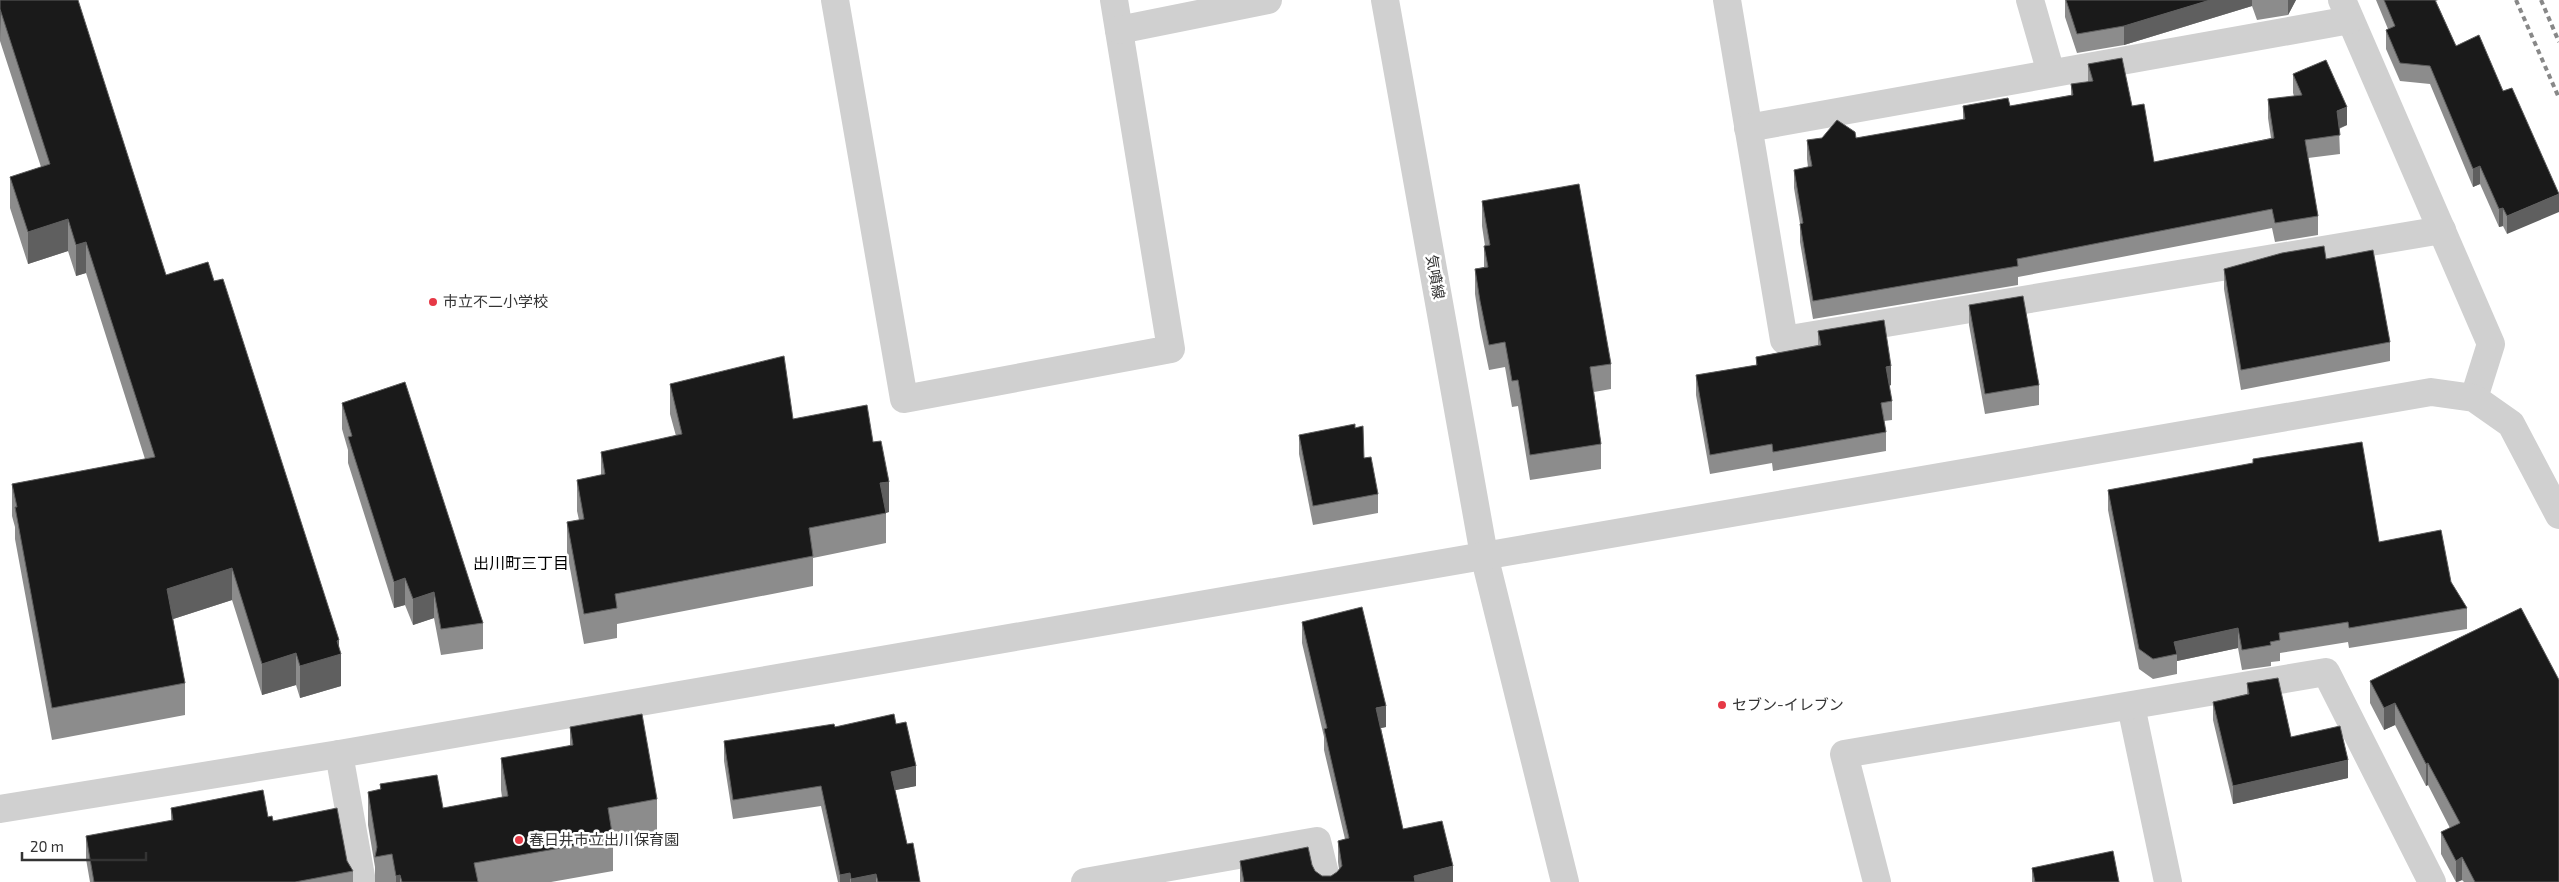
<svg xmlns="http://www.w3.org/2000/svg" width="2559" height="882" viewBox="0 0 2559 882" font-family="'Exo 2','Noto Sans JP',sans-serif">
  <rect width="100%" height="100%" fill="#fff"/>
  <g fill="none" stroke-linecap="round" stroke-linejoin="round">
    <!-- minor -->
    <g stroke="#d0d0d0" stroke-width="28">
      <path d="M 835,0 L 904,399 L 1171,349 L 1114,0"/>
      <path d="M 1385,0 L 1484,555 L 1565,882"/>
      <path d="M 1727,0 L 1784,340 L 2442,230"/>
      <path d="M 2030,0 L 2051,73"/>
      <path d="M 2342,0 L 2491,344 L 2474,398"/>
      <path d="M 1119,30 L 1268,0"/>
      <path d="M 1748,128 L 2350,20"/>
      <path d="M 2131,706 L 2168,882"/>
      <path d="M 339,754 L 362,882"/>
      <path d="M 0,809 L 339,754 L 2431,392 L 2474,398 L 2511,424 L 2559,515"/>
      <path d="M 1085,882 L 1317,841 L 1327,882"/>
      <path d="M 1877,882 L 1844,754 L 2326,672 L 2432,882"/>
    </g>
    <!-- rail -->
    <g stroke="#888" stroke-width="4" stroke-dasharray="5 4" stroke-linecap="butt">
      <path d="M 2516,0 L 2559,98"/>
      <path d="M 2541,0 L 2559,42"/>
    </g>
  </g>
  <!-- wall -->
  <g fill="#8c8c8c">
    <path d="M 0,0 L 166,275 L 214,281 L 339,647 L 341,686 L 300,698 L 296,685 L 262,695 L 232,600 L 173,619 L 185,683 L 185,715 L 52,740 L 15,539 L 15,527 L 12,516 L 12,484 L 145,459 L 86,273 L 76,276 L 68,251 L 28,264 L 10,208 L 10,177 L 41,167 L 0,41 Z"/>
    <path d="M 2065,0 L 2296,0 L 2288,15 L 2257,20 L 2252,6 L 2124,45 L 2077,53 L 2065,17 Z"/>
    <path d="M 2376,0 L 2438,0 L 2436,1 L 2456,46 L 2503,91 L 2512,88 L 2507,234 L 2503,226 L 2499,227 L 2480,184 L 2473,187 L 2430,84 L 2400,81 L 2386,49 L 2386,30 L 2388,29 Z"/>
    <path d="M 2088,64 L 2132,106 L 2154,162 L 2271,138 L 2268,118 L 2268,99 L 2294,96 L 2293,93 L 2293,74 L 2347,125 L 2339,129 L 2340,154 L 2308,158 L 2318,216 L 2318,235 L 2275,242 L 2272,228 L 2018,277 L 2018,285 L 1813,319 L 1800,242 L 1800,224 L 1794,188 L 1794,170 L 1808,167 L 1807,159 L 1807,140 L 1856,138 L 1963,120 L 1963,106 L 2010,106 L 2071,95 L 2071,84 L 2088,82 Z"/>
    <path d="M 1482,201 L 1611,364 L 1611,389 L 1594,392 L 1601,444 L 1601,469 L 1530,480 L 1518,406 L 1512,407 L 1505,367 L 1489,370 L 1480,327 L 1475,294 L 1475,269 L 1484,267 L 1484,246 L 1485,246 L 1482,226 Z"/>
    <path d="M 2224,269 L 2390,342 L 2390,361 L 2241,390 L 2224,289 Z"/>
    <path d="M 1969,305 L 2039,385 L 2039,405 L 1985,414 L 1969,325 Z"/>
    <path d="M 1818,331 L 1891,385 L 1889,386 L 1892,401 L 1892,420 L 1884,421 L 1886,432 L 1886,451 L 1773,471 L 1772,463 L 1710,474 L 1696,395 L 1696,375 L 1756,365 L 1756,357 L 1818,345 Z"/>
    <path d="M 670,384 L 873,442 L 889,512 L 886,513 L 886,543 L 813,558 L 813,586 L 617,624 L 617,638 L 584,644 L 567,552 L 567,522 L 579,520 L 577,511 L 577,480 L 601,475 L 601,452 L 676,436 L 670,414 Z"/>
    <path d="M 342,403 L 483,623 L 483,649 L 441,655 L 434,618 L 413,625 L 405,605 L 394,608 L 348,463 L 348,450 L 342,429 Z"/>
    <path d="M 1299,435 L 1364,458 L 1378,494 L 1378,513 L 1313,525 L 1299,454 Z"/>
    <path d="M 2253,459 L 2379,542 L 2451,582 L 2467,608 L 2467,629 L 2349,648 L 2348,642 L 2280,653 L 2280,661 L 2271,662 L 2271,666 L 2242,670 L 2238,648 L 2177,661 L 2177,674 L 2153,679 L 2139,669 L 2108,510 L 2108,490 L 2253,464 Z"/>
    <path d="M 2521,608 L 2559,882 L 2464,882 L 2462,880 L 2458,882 L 2456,882 L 2441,854 L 2441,832 L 2450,828 L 2428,785 L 2426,786 L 2395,725 L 2384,730 L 2370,703 L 2370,681 Z"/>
    <path d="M 1302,622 L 1386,727 L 1381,728 L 1403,829 L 1453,882 L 1240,882 L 1240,861 L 1312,865 L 1315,871 L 1322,876 L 1331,876 L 1337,872 L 1339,869 L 1338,862 L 1338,841 L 1345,839 L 1324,750 L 1324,737 L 1302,643 Z"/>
    <path d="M 2247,683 L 2291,737 L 2348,778 L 2233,804 L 2213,720 L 2213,702 L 2247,694 Z"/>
    <path d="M 896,724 L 916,786 L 895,790 L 907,844 L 920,882 L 838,882 L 821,806 L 733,819 L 724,761 L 724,741 Z"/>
    <path d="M 570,727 L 657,799 L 657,831 L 613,839 L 613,871 L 551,882 L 375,882 L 375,867 L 368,825 L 368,792 L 380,790 L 380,784 L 443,808 L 502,797 L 501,790 L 501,758 L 570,746 Z"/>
    <path d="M 171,808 L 268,817 L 273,821 L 347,861 L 353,871 L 353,882 L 90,882 L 86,859 L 86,836 L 171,821 Z"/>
    <path d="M 2032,868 L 2119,882 L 2032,882 Z"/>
  </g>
  <!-- shaded-wall -->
  <g fill="#5f5f5f">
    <path d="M 2210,0 L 2252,0 L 2252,6 L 2124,45 L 2124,26 Z"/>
    <path d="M 2288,0 L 2296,0 L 2288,15 Z"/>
    <path d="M 0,9 L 1,9 L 0,41 Z"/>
    <path d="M 2347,107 L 2347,125 L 2337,129 L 2337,111 Z"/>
    <path d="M 2480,166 L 2480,184 L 2473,187 L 2473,169 Z"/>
    <path d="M 2559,194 L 2559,212 L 2507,234 L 2507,216 Z"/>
    <path d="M 2503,208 L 2503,226 L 2499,227 L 2499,209 Z"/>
    <path d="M 68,219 L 68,251 L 28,264 L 28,232 Z"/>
    <path d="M 86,242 L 86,273 L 76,276 L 76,245 Z"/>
    <path d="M 1891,366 L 1891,385 L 1886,386 L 1886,367 Z"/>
    <path d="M 889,482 L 889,512 L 880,514 L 880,483 Z"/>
    <path d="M 232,568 L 232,600 L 167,621 L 167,589 Z"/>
    <path d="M 405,578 L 405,605 L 394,608 L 394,582 Z"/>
    <path d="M 434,592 L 434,618 L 413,625 L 413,599 Z"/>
    <path d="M 2238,628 L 2238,648 L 2177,661 L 2177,654 L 2174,642 Z"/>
    <path d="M 339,640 L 339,654 L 341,654 L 341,686 L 300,698 L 300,666 L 337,641 Z"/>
    <path d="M 296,653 L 296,685 L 262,695 L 262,664 Z"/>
    <path d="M 2395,703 L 2395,725 L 2384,730 L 2384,708 Z"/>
    <path d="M 1386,706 L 1386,727 L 1376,729 L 1376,708 Z"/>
    <path d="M 2348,760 L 2348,778 L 2233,804 L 2233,786 Z"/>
    <path d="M 2428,763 L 2428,785 L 2426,786 L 2426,764 Z"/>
    <path d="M 916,766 L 916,786 L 891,791 L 891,772 Z"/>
    <path d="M 2462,857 L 2462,880 L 2456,882 L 2456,861 Z"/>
    <path d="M 1453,866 L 1453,882 L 1414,882 L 1414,876 Z"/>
    <path d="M 850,873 L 850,882 L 840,882 L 840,875 Z"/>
    <path d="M 876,874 L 876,882 L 851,882 L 851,879 Z"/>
    <path d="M 400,875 L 400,882 L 396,882 L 396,876 Z"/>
  </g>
  <!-- building -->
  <g fill="#1a1a1a" stroke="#5f5f5f">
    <path d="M 0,0 L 78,0 L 166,275 L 208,262 L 214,281 L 223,279 L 339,640 L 337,641 L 341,654 L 300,666 L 296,653 L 262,664 L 232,568 L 167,589 L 185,683 L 52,708 L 15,507 L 17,507 L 12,484 L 155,457 L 86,242 L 76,245 L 68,219 L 28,232 L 10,177 L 50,164 L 0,9 Z"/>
    <path d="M 2066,0 L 2210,0 L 2124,26 L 2077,34 Z"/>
    <path d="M 2384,0 L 2435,0 L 2456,46 L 2479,35 L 2503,91 L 2512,88 L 2559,194 L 2507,216 L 2503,208 L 2499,209 L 2480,166 L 2473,169 L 2430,66 L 2400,63 L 2386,30 L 2395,26 Z"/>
    <path d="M 2122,58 L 2132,106 L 2144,104 L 2154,162 L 2274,138 L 2268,99 L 2302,95 L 2293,74 L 2326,60 L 2347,107 L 2337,111 L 2340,135 L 2305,140 L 2318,216 L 2275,223 L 2272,209 L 2017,259 L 2018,266 L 1813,301 L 1800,224 L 1803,223 L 1794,170 L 1812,166 L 1807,140 L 1822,138 L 1837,120 L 1855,132 L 1856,138 L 1965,119 L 1963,106 L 2008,98 L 2010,106 L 2073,95 L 2071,84 L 2093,81 L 2088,64 Z"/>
    <path d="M 1579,184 L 1611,364 L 1590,367 L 1601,444 L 1530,455 L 1518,380 L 1512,381 L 1505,342 L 1489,345 L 1480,301 L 1475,269 L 1488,267 L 1484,246 L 1490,245 L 1482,201 Z"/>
    <path d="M 2324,246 L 2326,259 L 2373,250 L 2390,342 L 2241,370 L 2224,269 L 2282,253 Z"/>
    <path d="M 2023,296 L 2039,385 L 1985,394 L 1969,305 Z"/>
    <path d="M 1884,320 L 1891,366 L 1886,367 L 1892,401 L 1881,403 L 1886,432 L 1773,452 L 1772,444 L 1710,455 L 1696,375 L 1757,365 L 1756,357 L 1821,345 L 1818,331 Z"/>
    <path d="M 784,356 L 793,419 L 867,405 L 873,442 L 881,441 L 889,482 L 880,483 L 886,513 L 809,528 L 813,556 L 615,594 L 617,608 L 584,614 L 567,522 L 584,519 L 577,480 L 605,474 L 601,452 L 682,434 L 670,384 Z"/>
    <path d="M 405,382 L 483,623 L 441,629 L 434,592 L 413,599 L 405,578 L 394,582 L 348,437 L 352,436 L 342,403 Z"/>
    <path d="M 1355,424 L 1355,428 L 1363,426 L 1364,458 L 1371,457 L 1378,494 L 1313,506 L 1299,435 Z"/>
    <path d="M 2362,442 L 2379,542 L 2441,530 L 2451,582 L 2467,608 L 2349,628 L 2348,622 L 2279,633 L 2280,640 L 2270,642 L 2271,645 L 2242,650 L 2238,628 L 2174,642 L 2177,654 L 2153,659 L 2139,649 L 2108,490 L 2253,463 L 2253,459 Z"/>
    <path d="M 1362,607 L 1386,706 L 1376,708 L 1403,829 L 1442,821 L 1453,866 L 1414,876 L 1415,882 L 1244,882 L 1240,861 L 1308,847 L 1312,865 L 1315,871 L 1322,876 L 1331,876 L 1337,872 L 1342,866 L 1338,841 L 1349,838 L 1324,729 L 1327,728 L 1302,622 Z"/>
    <path d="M 2521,608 L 2559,680 L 2559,882 L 2475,882 L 2462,857 L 2456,861 L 2441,832 L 2460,823 L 2428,763 L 2426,764 L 2395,703 L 2384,708 L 2370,681 Z"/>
    <path d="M 2278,678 L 2291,737 L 2340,726 L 2348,760 L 2233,786 L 2213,702 L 2249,694 L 2247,683 Z"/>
    <path d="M 642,714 L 657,799 L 608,808 L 613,839 L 474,863 L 478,882 L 402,882 L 400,875 L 396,876 L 392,854 L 375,857 L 377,847 L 368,792 L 381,789 L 380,784 L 437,775 L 443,808 L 508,796 L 501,758 L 573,745 L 570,727 Z"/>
    <path d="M 894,714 L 896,724 L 906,722 L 916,766 L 891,772 L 907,844 L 913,843 L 920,882 L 878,882 L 876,874 L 851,879 L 850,873 L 840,875 L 821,786 L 733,800 L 724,741 L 834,724 L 835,727 Z"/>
    <path d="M 263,790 L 268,817 L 272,816 L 273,821 L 337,808 L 347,861 L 353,871 L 295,882 L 94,882 L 86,836 L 173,820 L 171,808 Z"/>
    <path d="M 2113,851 L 2119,882 L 2035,882 L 2032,868 Z"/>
  </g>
  <!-- markers -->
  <g fill="#e63946" stroke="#fff" stroke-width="2">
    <circle cx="433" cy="302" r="5"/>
    <circle cx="1722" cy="705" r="5"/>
    <circle cx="519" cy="840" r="5"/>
  </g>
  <g text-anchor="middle" stroke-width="5" stroke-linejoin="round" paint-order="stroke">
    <!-- street labels -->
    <g font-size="15" fill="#333" stroke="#fff">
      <text transform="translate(1435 277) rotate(80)" y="5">気噴線</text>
    </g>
    <!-- poi labels -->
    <g font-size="15" fill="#333" stroke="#fff" text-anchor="start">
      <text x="443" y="307">市立不二小学校</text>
      <text x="1732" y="710">セブン-イレブン</text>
      <text x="529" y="845">春日井市立出川保育園</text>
    </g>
    <!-- neighbourhood labels -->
    <g font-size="16" fill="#000" stroke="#fff">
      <text x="521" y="569">出川町三丁目</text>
    </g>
  </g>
  <!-- scale -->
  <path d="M22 852v8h124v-8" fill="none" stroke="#333333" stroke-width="2.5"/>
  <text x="30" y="852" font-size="15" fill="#333333" stroke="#ffffff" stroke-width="4" paint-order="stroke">20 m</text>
</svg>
